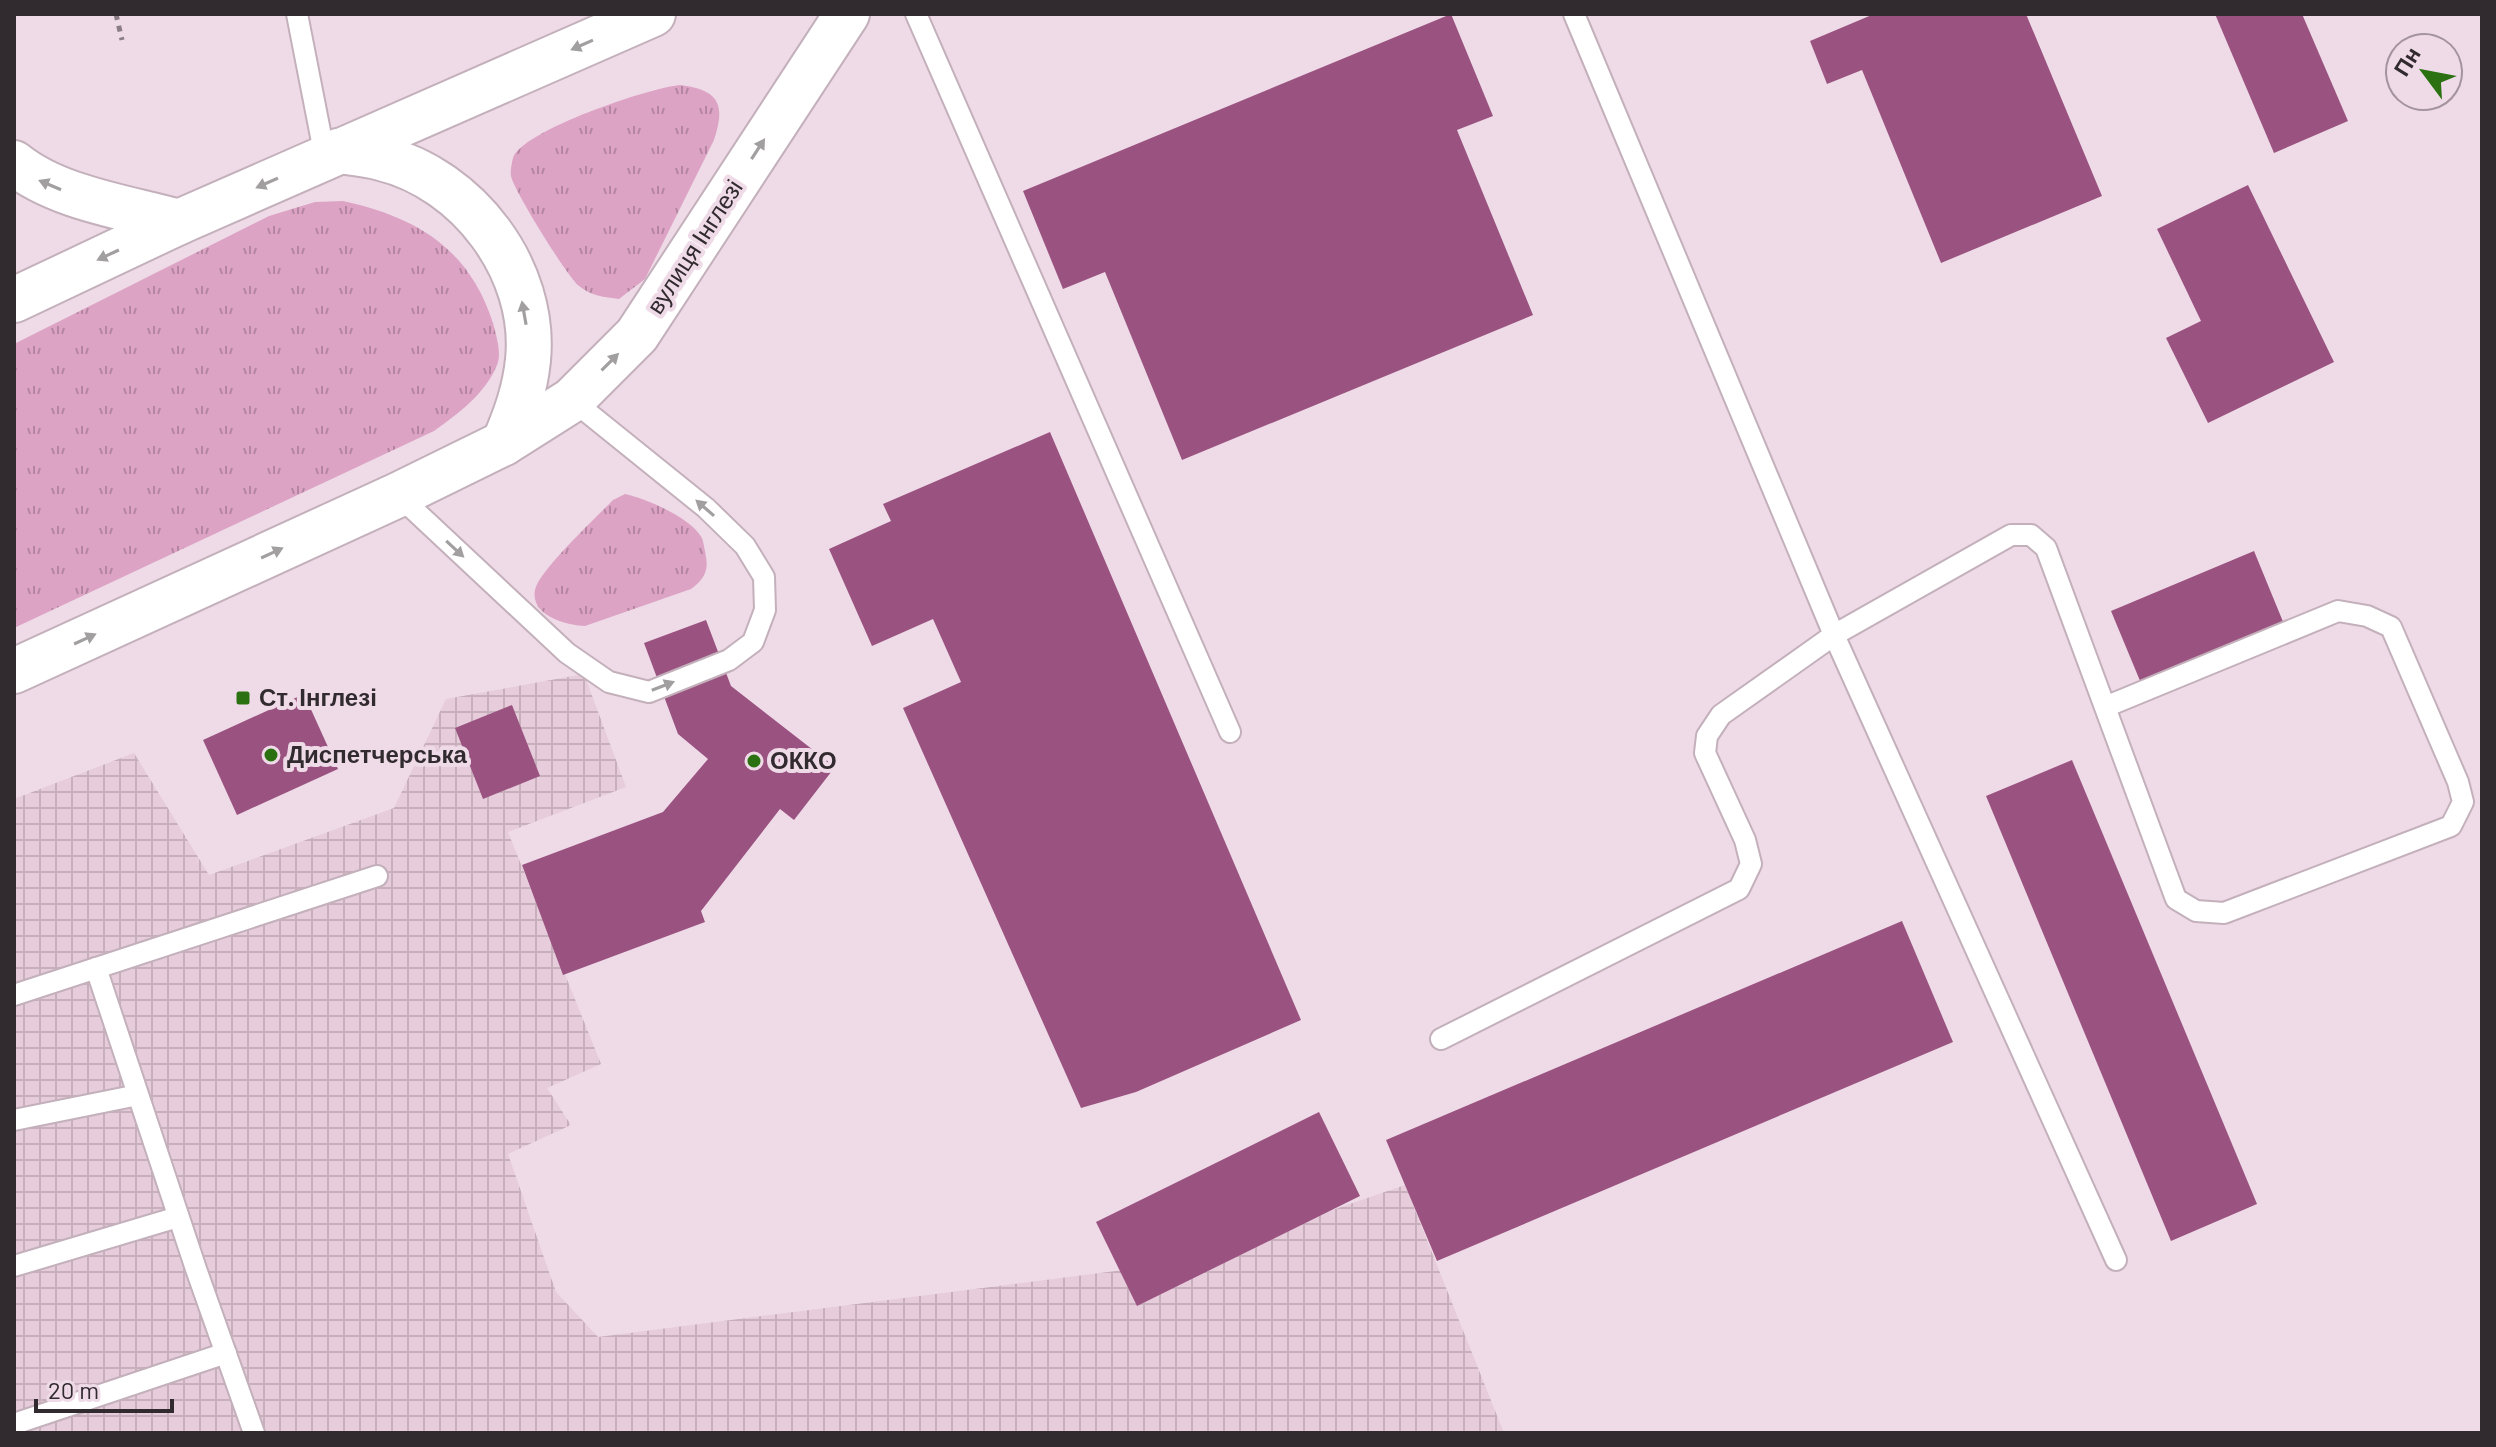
<svg xmlns="http://www.w3.org/2000/svg" width="2496" height="1447" viewBox="0 0 2496 1447" font-family="Barlow,sans-serif">
  <defs>
    <pattern id="industrial-grid" width="8" height="8" patternUnits="userSpaceOnUse" patternTransform="scale(2)"><rect width="8" height="8" fill="#e7ccdb"/><path d="M0 4h8M4 0v8" fill="none" stroke="#c7afbc"/></pattern>
    <pattern id="grass-tufts" width="24" height="20" patternUnits="userSpaceOnUse" patternTransform="scale(2)"><rect width="24" height="20" fill="#dca3c5"/><path d="M3 7l-1-3M5 7V3M7 7l1-3M15 17l-1-3M17 17v-4M19 17l1-3" fill="none" stroke="#b385a0"/></pattern>
  </defs>
  <rect width="100%" height="100%" fill="#efdbe7"/>
  <!-- industrial -->
  <path fill="url(#industrial-grid)" d="M 584,674 L 626,787 L 508,832 L 601,1064 L 547,1088 L 571,1125 L 508,1154 L 556,1292 L 598,1337 L 1178,1263 L 1405,1185 L 1504,1433 L 14,1433 L 14,799 L 134,753 L 209,875 L 394,808 L 446,699 Z"/>
  <!-- grass -->
  <g fill="url(#grass-tufts)">
    <path d="M 680,85 C 719,90 726,104 714,140 L 645,279 L 619,299 C 604,297 591,296 579,286 C 568,278 513,189 511,176 C 510,172 512,162 513,158 C 523,130 649,88 680,85 Z"/>
    <path d="M 343,201 C 416,217 469,248 493,323 C 496,335 502,353 497,365 C 485,394 458,414 434,431 L 14,628 L 14,344 L 269,216 L 315,202 Z"/>
    <path d="M 625,494 C 647,499 690,517 702,538 C 704,544 705,552 706,557 C 709,572 702,581 691,589 L 585,626 C 567,625 530,616 535,590 C 539,570 597,517 613,500 Z"/>
  </g>
  <!-- building -->
  <g fill="#9a5380">
    <path d="M 1451,14 L 1493,116 L 1457,130 L 1533,315 L 1182,460 L 1105,272 L 1063,289 L 1023,191 Z"/>
    <path d="M 1874,14 L 2026,14 L 2102,196 L 1941,263 L 1862,70 L 1827,84 L 1810,41 Z"/>
    <path d="M 2215,14 L 2302,14 L 2348,121 L 2274,153 Z"/>
    <path d="M 2248,185 L 2334,362 L 2208,423 L 2166,338 L 2201,321 L 2157,229 Z"/>
    <path d="M 1050,432 L 1301,1020 L 1136,1092 L 1081,1108 L 903,708 L 961,682 L 933,619 L 872,646 L 829,549 L 891,521 L 883,504 Z"/>
    <path d="M 2254,551 L 2286,629 L 2143,688 L 2111,611 Z"/>
    <path d="M 706,620 L 731,686 L 835,767 L 794,820 L 780,809 L 701,911 L 705,922 L 563,975 L 522,865 L 663,812 L 708,759 L 678,734 L 644,643 Z"/>
    <path d="M 304,694 L 338,769 L 237,815 L 203,740 Z"/>
    <path d="M 512,705 L 540,776 L 483,799 L 455,728 Z"/>
    <path d="M 2072,760 L 2257,1204 L 2171,1241 L 1986,796 Z"/>
    <path d="M 1902,921 L 1953,1042 L 1437,1261 L 1386,1140 Z"/>
    <path d="M 1319,1112 L 1360,1196 L 1137,1306 L 1096,1222 Z"/>
  </g>
  <g fill="none" stroke-linecap="round" stroke-linejoin="round">
    <!-- service casing -->
    <g stroke="#c3b0bb" stroke-width="24">
      <g id="service">
        <path d="M 297,14 L 325,157"/>
        <path d="M 916,14 L 1230,732"/>
        <path d="M 1574,14 L 1834,635 L 2116,1260"/>
        <path d="M 398,495 L 567,653 L 609,682 L 649,692 L 729,660 L 753,642 L 765,610 L 764,577 L 745,546 L 706,508 L 572,400"/>
        <path d="M 96,968 L 196,1269 L 254,1433"/>
        <path d="M 14,995 L 377,876"/>
        <path d="M 1441,1039 L 1739,889 L 1751,864 L 1745,840 L 1705,753 L 1707,736 L 1721,715 L 1834,635 L 2011,535 L 2031,535 L 2046,548 L 2176,899 L 2196,911 L 2224,913 L 2451,826 L 2463,802 L 2458,782 L 2391,627 L 2367,616 L 2338,611 L 2105,707"/>
        <path d="M 14,1120 L 138,1095"/>
        <path d="M 14,1266 L 178,1217"/>
        <path d="M 14,1424 L 226,1353"/>
      </g>
    </g>
    <!-- secondary casing -->
    <g stroke="#c3b0bb" stroke-width="48">
      <g id="secondary">
        <path d="M 338,151 C 352,153 367,154 381,158 C 468,179 537,270 528,360 C 525,390 516,415 504,443"/>
        <path d="M 14,163 C 57,198 125,207 179,222"/>
        <path d="M 14,300 L 179,222 L 653,14"/>
        <path d="M 14,671 L 398,495 L 504,443 L 572,400 L 637,335 L 847,14"/>
      </g>
    </g>
    <!-- path -->
    <path stroke="#8a7d85" stroke-width="5" stroke-dasharray="6 6" stroke-linecap="butt" d="M 116,14 L 122,40"/>
    <!-- service -->
    <use href="#service" stroke="#fff" stroke-width="20"/>
    <!-- secondary -->
    <use href="#secondary" stroke="#fff" stroke-width="44"/>
  </g>
  <!-- one-way arrows -->
  <defs><path id="oneway-solid" d="M-6-.8H1V-3.2L6.5 0L1 3.2V.8H-6Z" transform="scale(2)"/></defs>
  <g fill="#a29fa1">
    <use href="#oneway-solid" transform="translate(582 45) rotate(156)"/>
    <use href="#oneway-solid" transform="translate(758 149) rotate(-57)"/>
    <use href="#oneway-solid" transform="translate(267 183) rotate(156)"/>
    <use href="#oneway-solid" transform="translate(50 185) rotate(-157)"/>
    <use href="#oneway-solid" transform="translate(108 255) rotate(155)"/>
    <use href="#oneway-solid" transform="translate(524 313) rotate(-100)"/>
    <use href="#oneway-solid" transform="translate(610 362) rotate(-45)"/>
    <use href="#oneway-solid" transform="translate(705 508) rotate(-139)"/>
    <use href="#oneway-solid" transform="translate(455 549) rotate(43)"/>
    <use href="#oneway-solid" transform="translate(272 553) rotate(-25)"/>
    <use href="#oneway-solid" transform="translate(85 639) rotate(-25)"/>
    <use href="#oneway-solid" transform="translate(663 686) rotate(-21)"/>
  </g>
  <!-- markers -->
  <g fill="#2b7111" stroke="#efdbe7" stroke-width="3">
    <rect x="235" y="690" width="16" height="16" rx="4"/>
    <circle cx="271" cy="755" r="8"/>
    <circle cx="754" cy="761" r="8"/>
  </g>
  <g text-anchor="middle" stroke-width="8" stroke-linejoin="round" paint-order="stroke">
    <!-- street labels -->
    <g font-size="24" fill="#312a2e" stroke="#efdbe7">
      <text transform="translate(695 247) rotate(-57)" y="8">вулиця Інглезі</text>
    </g>
    <!-- poi labels -->
    <g font-size="24" font-weight="bold" fill="#312a2e" stroke="#efdbe7" text-anchor="start">
      <text x="259" y="706">Ст. Інглезі</text>
      <text x="287" y="763">Диспетчерська</text>
      <text x="770" y="769">ОККО</text>
    </g>
  </g>
  <!-- border -->
  <rect width="2496" height="1447" fill="none" stroke="#312a2e" stroke-width="32"/>
  <!-- north arrow -->
  <g transform="translate(2424 72) rotate(302)"><circle r="38" fill="#efdbe7" stroke="#a3949d" stroke-width="2"/>
  <path d="M0-6L14 30L0 20L-14 30Z" fill="#2b7111"/>
  <text y="-12" font-size="22" font-weight="bold" text-anchor="middle" fill="#312a2e">Пн</text>
  </g>
  <!-- scale -->
  <path d="M36 1399v12h136v-12" fill="none" stroke="#312a2e" stroke-width="4"/>
  <text x="48" y="1399" font-size="24" fill="#312a2e" stroke="#efdbe7" stroke-width="6" paint-order="stroke">20 m</text>
</svg>
